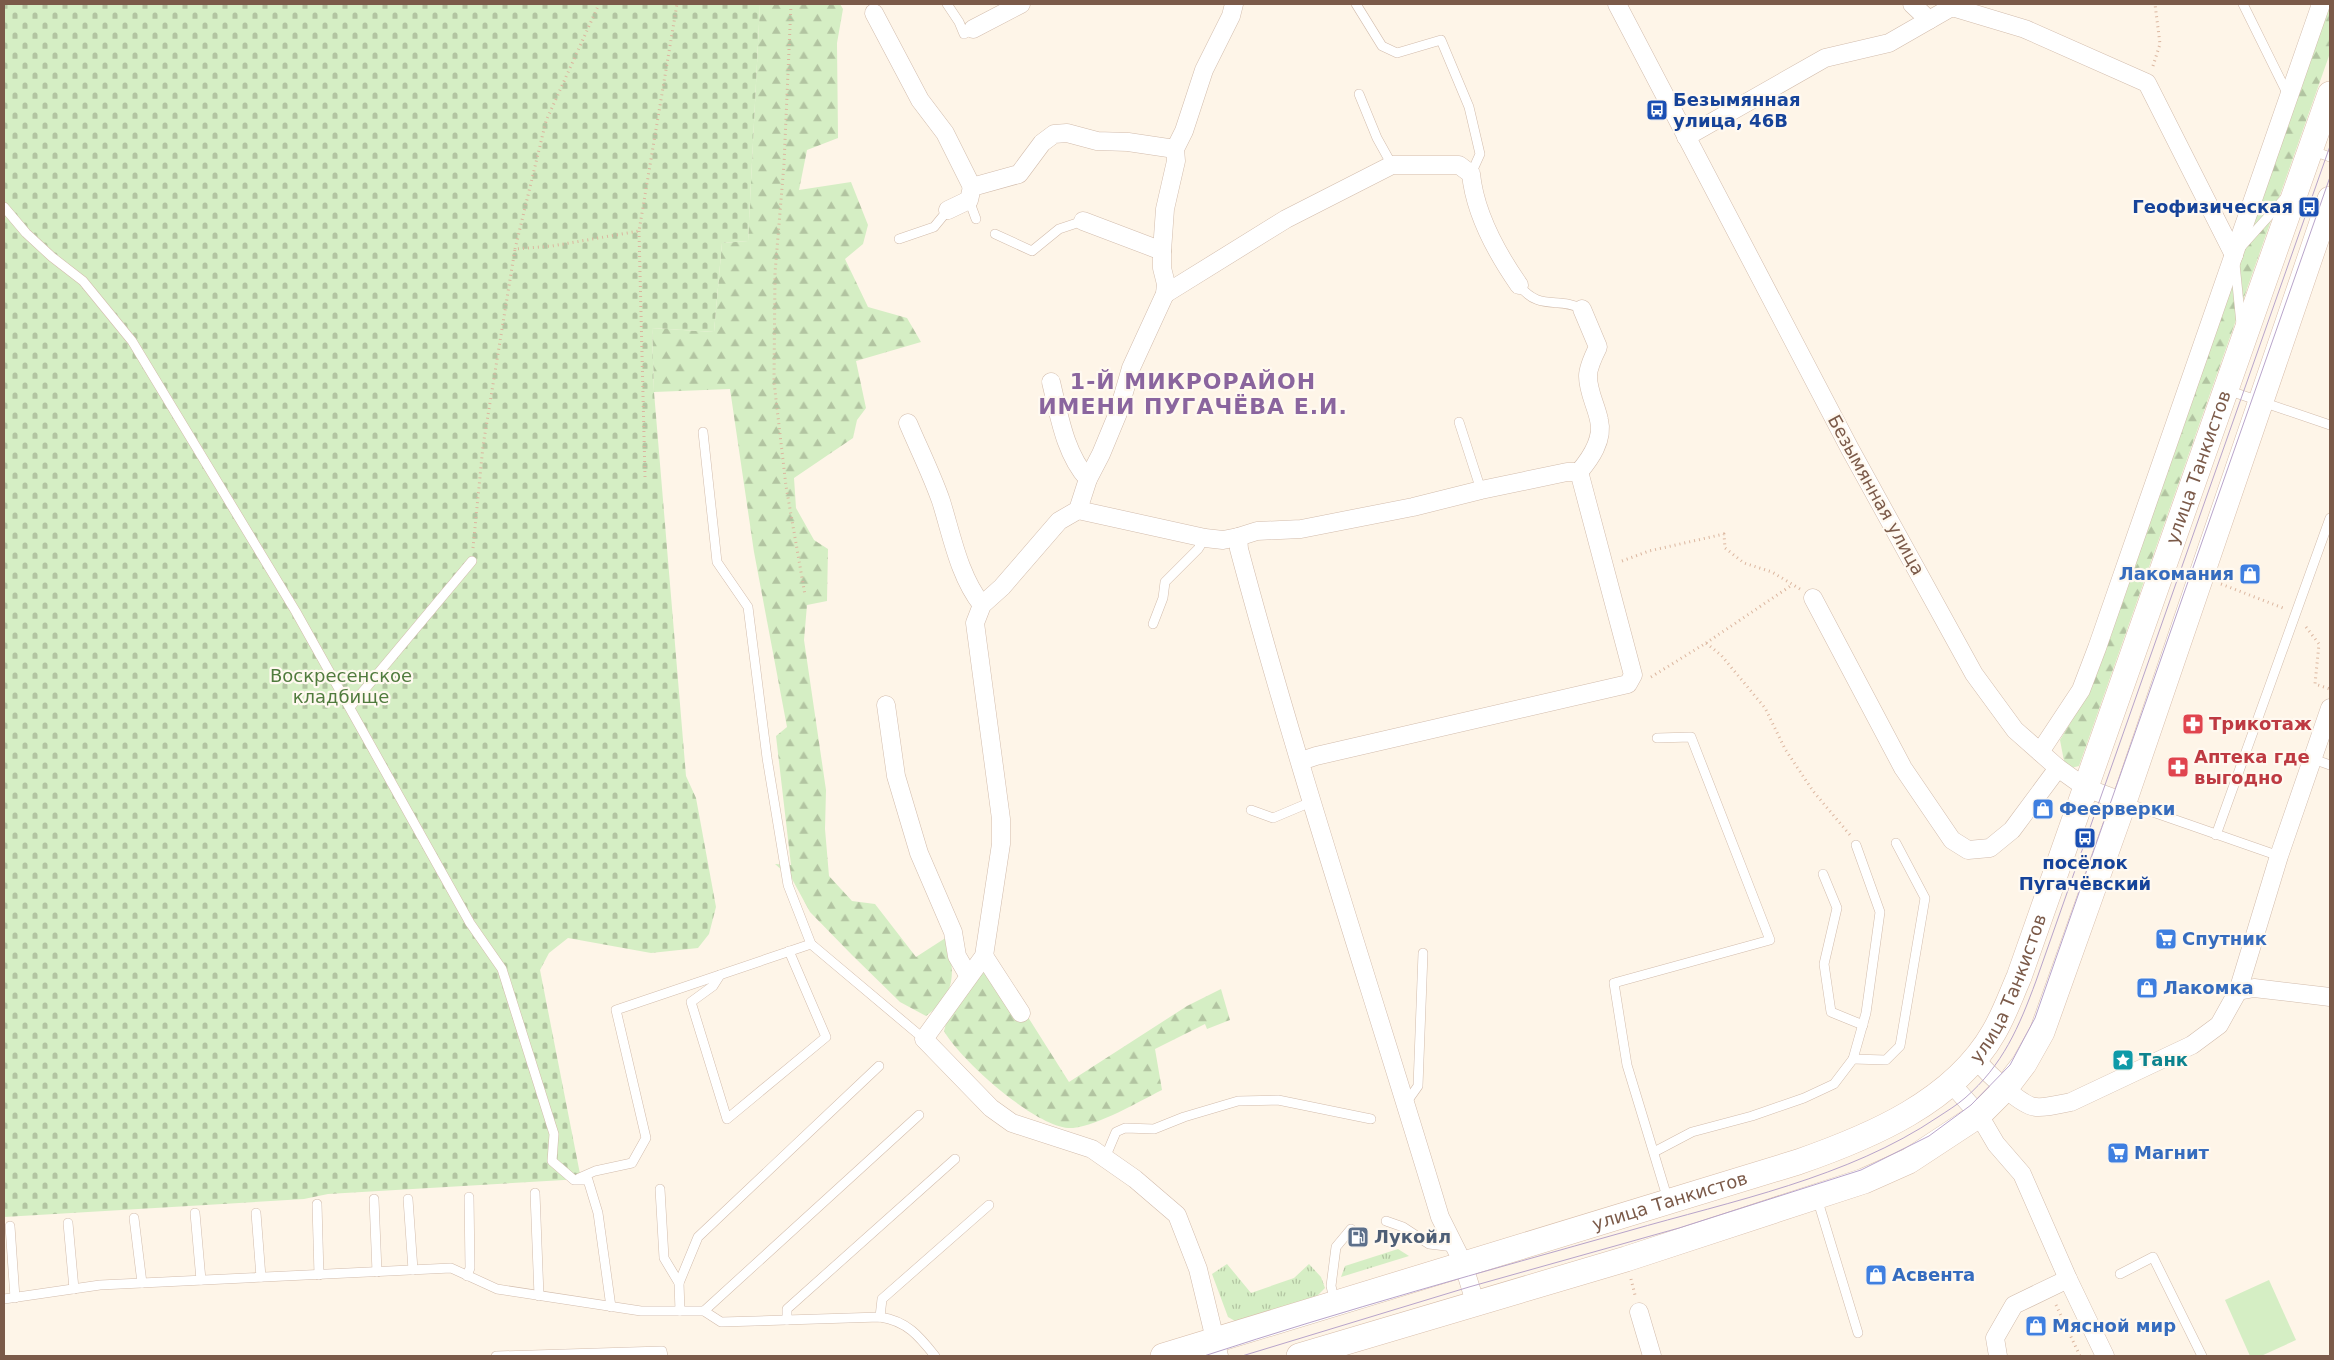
<svg xmlns="http://www.w3.org/2000/svg" width="2334" height="1360" viewBox="0 0 2334 1360" font-family="'DejaVu Sans',sans-serif">
  <defs>
    <pattern id="grass-tufts" width="24" height="20" patternUnits="userSpaceOnUse" patternTransform="scale(1.25)"><rect width="24" height="20" fill="#d5eec4"/><path d="M3 7l-1-3M5 7V3M7 7l1-3M15 17l-1-3M17 17v-4M19 17l1-3" fill="none" stroke="#b2c4a1"/></pattern>
    <pattern id="forest-firs" width="22" height="20" patternUnits="userSpaceOnUse" patternTransform="scale(1.25)"><rect width="22" height="20" fill="#d5eec4"/><path d="M5 1l3.5 6h-7zM16 11l3.5 6h-7z" fill="#b2c4a1"/></pattern>
    <pattern id="cemetery-stones" width="16" height="16" patternUnits="userSpaceOnUse" patternTransform="scale(1.25)"><rect width="16" height="16" fill="#d5eec4"/><path d="M2 7V4a2 2 0 0 1 4 0v3zM10 15v-3a2 2 0 0 1 4 0v3z" fill="#b2c4a1"/></pattern>
  </defs>
  <rect width="100%" height="100%" fill="#fef5e8"/>
  <!-- grass -->
  <g fill="url(#grass-tufts)">
    <path d="M 1398,1249 L 1409,1256 L 1341,1277 L 1345,1266 Z"/>
    <path d="M 1227,1264 L 1251,1293 L 1294,1278 L 1309,1264 L 1321,1277 L 1325,1288 L 1317,1296 L 1235,1321 L 1228,1317 L 1212,1274 Z"/>
  </g>
  <!-- forest -->
  <g fill="url(#forest-firs)">
    <path d="M 760,4 L 840,4 L 843,9 L 837,43 L 838,138 L 807,150 L 799,190 L 851,182 L 868,225 L 863,244 L 845,259 L 868,307 L 907,318 L 921,342 L 856,361 L 866,408 L 857,420 L 853,438 L 794,478 L 796,508 L 814,540 L 828,549 L 827,601 L 807,605 L 804,640 L 826,790 L 825,829 L 829,876 L 852,901 L 875,904 L 916,957 L 947,937 C 954,973 958,992 926,1016 L 900,1002 L 852,955 L 810,912 L 792,879 L 775,864 L 791,865 L 776,736 L 787,727 L 754,552 L 730,389 L 654,392 L 652,328 L 714,332 L 722,243 L 748,241 Z"/>
    <path d="M 2329,4 L 2330,53 L 2079,766 L 2071,768 L 2064,761 L 2060,740 L 2088,693 Z"/>
    <path d="M 990,957 L 1069,1082 L 1187,1006 L 1221,989 L 1230,1020 L 1207,1029 L 1205,1024 L 1155,1049 L 1162,1090 C 1138,1102 1099,1125 1073,1128 C 1039,1131 960,1060 944,1031 L 947,1020 Z"/>
  </g>
  <!-- cemetery -->
  <path fill="url(#cemetery-stones)" d="M 4,4 L 760,4 L 748,241 L 722,243 L 714,332 L 652,328 L 654,392 L 686,776 L 696,798 L 716,907 L 709,934 L 698,948 L 651,953 L 568,938 L 549,953 L 540,970 L 581,1179 L 328,1194 L 304,1199 L 4,1217 Z"/>
  <!-- park -->
  <path fill="#d5eec4" d="M 2269,1280 L 2296,1340 L 2261,1356 L 2250,1356 L 2225,1300 Z"/>
  <g fill="none" stroke-linecap="round" stroke-linejoin="round">
    <!-- service casing -->
    <g stroke="#d2bcac" stroke-width="10">
      <g id="service">
        <path d="M 947,4 L 959,22 L 964,34 L 973,29"/>
        <path d="M 1356,4 L 1382,46 L 1397,53 L 1441,40 L 1469,107 L 1480,154 L 1471,174"/>
        <path d="M 2243,4 L 2288,95"/>
        <path d="M 1359,94 L 1377,138 L 1392,165"/>
        <path d="M 2313,151 L 2330,157"/>
        <path d="M 969,200 L 976,219"/>
        <path d="M 4,207 L 26,233 L 52,257 L 83,281 L 132,341 L 296,612 L 470,923 L 502,969 L 554,1134 L 552,1161 L 574,1180 L 588,1180 L 598,1213 L 611,1307"/>
        <path d="M 995,234 L 1032,251 L 1059,229 L 1083,221"/>
        <path d="M 899,239 L 934,227 L 948,210"/>
        <path d="M 2241,247 L 2284,199"/>
        <path d="M 2235,264 L 2241,324"/>
        <path d="M 1519,285 C 1539,312 1559,296 1582,309"/>
        <path d="M 2227,390 L 2330,425"/>
        <path d="M 1459,422 L 1481,490"/>
        <path d="M 703,432 L 717,562 L 748,607 L 767,758 L 788,885 L 811,944"/>
        <path d="M 1153,624 L 1163,598 L 1165,582 L 1198,549 L 1205,538"/>
        <path d="M 350,707 L 472,561"/>
        <path d="M 1657,738 L 1691,737 L 1770,940 L 1614,983 L 1627,1065 L 1668,1200"/>
        <path d="M 2313,759 L 2330,765"/>
        <path d="M 2124,802 L 2279,856"/>
        <path d="M 1251,810 L 1273,818 L 1311,802"/>
        <path d="M 2216,835 L 2330,518"/>
        <path d="M 1823,874 L 1837,908 L 1824,964 L 1831,1012 L 1863,1025"/>
        <path d="M 720,975 L 713,986 L 691,1002 L 727,1119 L 826,1037 L 789,951"/>
        <path d="M 1853,1059 L 1886,1060 L 1900,1046 L 1925,898 L 1896,843"/>
        <path d="M 1406,1103 L 1418,1086 L 1423,953"/>
        <path d="M 1654,1152 L 1692,1132 L 1752,1116 L 1804,1098 L 1834,1084 L 1853,1059 L 1866,1013 L 1880,912 L 1856,845"/>
        <path d="M 1105,1158 L 1116,1132 L 1125,1128 L 1154,1129 L 1184,1117 L 1238,1101 L 1278,1100 L 1371,1119"/>
        <path d="M 579,1178 L 595,1171 L 632,1163 L 646,1138 L 616,1010 L 811,944 L 924,1039"/>
        <path d="M 660,1189 L 664,1258 L 679,1283 L 680,1311"/>
        <path d="M 535,1193 L 539,1296"/>
        <path d="M 1817,1198 L 1858,1333"/>
        <path d="M 374,1199 L 377,1272"/>
        <path d="M 408,1199 L 413,1270"/>
        <path d="M 317,1204 L 319,1275"/>
        <path d="M 195,1213 L 201,1280"/>
        <path d="M 256,1213 L 261,1277"/>
        <path d="M 134,1218 L 142,1283"/>
        <path d="M 1386,1221 L 1403,1227 L 1429,1244 L 1454,1247"/>
        <path d="M 68,1223 L 74,1289"/>
        <path d="M 10,1226 L 15,1298"/>
        <path d="M 2120,1274 L 2153,1257 L 2202,1356"/>
        <path d="M 467,1276 L 470,1268 L 469,1197"/>
        <path d="M 679,1283 L 698,1237 L 879,1066"/>
        <path d="M 4,1299 L 100,1285 L 451,1268 L 497,1289 L 641,1311 L 704,1311 L 721,1322 L 880,1317 C 907,1321 919,1336 935,1356"/>
        <path d="M 1335,1303 L 1331,1286 L 1336,1247 L 1351,1229"/>
        <path d="M 704,1311 L 919,1115"/>
        <path d="M 880,1317 L 882,1299 L 989,1205"/>
        <path d="M 787,1320 L 787,1309 L 955,1159"/>
        <path d="M 496,1356 L 662,1351 L 663,1356"/>
      </g>
    </g>
    <!-- minor casing -->
    <g stroke="#d2bcac" stroke-width="19">
      <g id="minor">
        <path d="M 1617,4 L 1850,449 L 1974,674 L 2015,730 L 2058,768 L 2086,788 L 2124,802"/>
        <path d="M 1912,4 L 1929,20"/>
        <path d="M 874,13 L 920,100 L 945,133 L 972,187"/>
        <path d="M 973,29 L 1021,4"/>
        <path d="M 1686,137 L 1825,58 L 1889,43 L 1950,8 L 1955,8 L 2025,29 L 2147,83 L 2234,255"/>
        <path d="M 948,210 L 969,200 L 972,187 L 1019,174 L 1042,143 L 1054,134 L 1067,133 L 1097,141 L 1128,142 L 1175,149"/>
        <path d="M 1083,221 L 1162,251"/>
        <path d="M 1165,294 L 1286,219 L 1392,165 L 1459,165 L 1471,174 C 1475,214 1496,252 1519,285"/>
        <path d="M 1051,382 C 1059,415 1065,454 1088,479"/>
        <path d="M 908,423 C 919,449 932,475 941,501 C 952,536 959,576 982,605"/>
        <path d="M 1579,472 C 1590,459 1604,440 1599,420 C 1596,405 1588,392 1588,376 C 1588,367 1594,355 1598,347 L 1582,309"/>
        <path d="M 1078,510 L 1205,538 L 1223,540 L 1238,537 L 1239,549 C 1299,774 1373,994 1440,1217 L 1463,1263 L 1475,1302"/>
        <path d="M 1238,537 L 1257,531 L 1301,529 L 1413,507 L 1481,490 L 1567,472 L 1579,472 L 1581,479 L 1633,675 L 1628,684 L 1316,756 L 1301,761"/>
        <path d="M 1813,598 L 1903,768 L 1952,840 L 1968,850 L 1990,848 L 2012,830 L 2058,768"/>
        <path d="M 886,705 L 896,776 L 919,853 L 953,932 L 957,956 L 968,975"/>
        <path d="M 2040,752 L 2081,690 L 2097,648 L 2321,4"/>
        <path d="M 984,956 L 1021,1013"/>
        <path d="M 2238,991 L 2254,988 L 2330,997"/>
        <path d="M 1975,1059 C 1986,1071 2020,1106 2036,1107 C 2047,1108 2060,1104 2071,1102 L 2192,1045 L 2219,1025 L 2238,991 L 2279,856 L 2330,708"/>
        <path d="M 1951,1083 L 1979,1115 L 1996,1144 L 2022,1174 L 2068,1279 L 2105,1356"/>
        <path d="M 1639,1312 L 1652,1356"/>
        <path d="M 1219,1356 L 1198,1269 L 1177,1215 L 1135,1179 L 1092,1149 L 1012,1123 L 991,1108 L 924,1039 L 984,956 L 1001,844 L 1001,819 L 975,623 L 982,605 L 1002,587 L 1059,521 L 1078,510 L 1088,479 L 1101,454 L 1118,413 L 1131,368 L 1165,294 L 1166,284 L 1162,268 L 1162,251 L 1165,209 L 1176,161 L 1175,149 L 1184,131 L 1204,70 L 1231,16 L 1234,4"/>
        <path d="M 1998,1356 L 1995,1338 L 2014,1305 L 2068,1279"/>
      </g>
    </g>
    <!-- secondary casing -->
    <g stroke="#d8beab" stroke-width="26">
      <g id="secondary">
        <path id="s1" d="M 1163,1356 L 1798,1162 C 1870,1137 1954,1102 1994,1032 C 2004,1015 2011,995 2019,977 L 2330,94"/>
        <path d="M 1299,1356 L 1626,1259 L 1864,1181 L 1909,1161 L 1979,1115 L 2005,1089 L 2024,1064 L 2042,1032 L 2124,802 L 2330,199"/>
      </g>
    </g>
    <!-- path -->
    <g stroke="#dbb69f" stroke-width="3" stroke-dasharray="1 4" stroke-linecap="butt">
      <path d="M 791,4 L 784,164 L 775,273 L 774,382 L 786,486 L 805,595"/>
      <path d="M 2153,66 L 2160,44 L 2155,4"/>
      <path d="M 639,231 L 645,477"/>
      <path d="M 515,249 L 546,121 L 599,4"/>
      <path d="M 473,548 L 483,446 L 515,249 L 552,246 L 639,231 L 677,4"/>
      <path d="M 1622,561 L 1649,551 L 1724,534 L 1725,548 L 1744,563 L 1772,572 L 1800,589"/>
      <path d="M 2221,584 L 2283,608"/>
      <path d="M 2306,627 L 2319,644 L 2315,684 L 2330,689"/>
      <path d="M 1706,643 L 1792,585"/>
      <path d="M 1651,677 L 1706,643 L 1721,655 L 1765,708 L 1785,749 L 1813,791 L 1850,835"/>
      <path d="M 1631,1279 L 1635,1295"/>
      <path d="M 2056,1305 L 2080,1356"/>
    </g>
    <!-- service -->
    <use href="#service" stroke="#fff" stroke-width="9"/>
    <!-- minor -->
    <use href="#minor" stroke="#fff" stroke-width="18"/>
    <!-- secondary -->
    <use href="#secondary" stroke="#fff" stroke-width="25"/>
    <!-- tram -->
    <g stroke="#b8a4ca" stroke-width="1">
      <path d="M 1204,1356 C 1344,1310 1486,1271 1628,1231 C 1732,1201 1848,1178 1938,1117 C 1947,1111 1957,1105 1965,1098 C 2003,1065 2019,1027 2036,981 L 2330,146"/>
      <path d="M 1242,1356 L 1469,1287 L 1679,1228 L 1861,1170 L 1929,1136 L 1971,1105 L 2010,1065 L 2035,1018 L 2330,177"/>
    </g>
  </g>
  <!-- icons -->
  <defs>
    <g id="bus-square" transform="scale(1.125)"><rect x="-9" y="-9" width="18" height="18" rx="4" fill="#1a4fb4" stroke="#fff9f0"/><path d="M-5-6H5V4H4V6H2V4H-2V6H-4V4H-5ZM-3.5-4V0h7V-4ZM-3.5 1.2v1.5H-2V1.2ZM2 1.2v1.5H3.5V1.2Z" fill="#fff"/></g>
    <g id="shop-square" transform="scale(1.125)"><rect x="-9" y="-9" width="18" height="18" rx="4" fill="#3f7fe0" stroke="#fff9f0"/><path d="M-5-2.5h2.3a2.7 3.5 0 0 1 5.4 0H5L5.5 6h-11ZM-1.5-2.5h3a1.5 2.3 0 0 0-3 0Z" fill="#fff"/></g>
    <g id="pharmacy-square" transform="scale(1.125)"><rect x="-9" y="-9" width="18" height="18" rx="4" fill="#e0444e" stroke="#fff9f0"/><path d="M-2-6h4v4h4v4h-4v4h-4v-4h-4v-4h4Z" fill="#fff"/></g>
    <g id="supermarket-square" transform="scale(1.125)"><rect x="-9" y="-9" width="18" height="18" rx="4" fill="#3f7fe0" stroke="#fff9f0"/><path d="M-6-5.5h2.5l.6 2H6L4.5 2H-2.5L-4.4-4H-6ZM-1.5 3.2a1.3 1.3 0 1 0 .1 0ZM3 3.2a1.3 1.3 0 1 0 .1 0Z" fill="#fff"/></g>
    <g id="sight-square" transform="scale(1.125)"><rect x="-9" y="-9" width="18" height="18" rx="4" fill="#0f9aa8" stroke="#fff9f0"/><path d="M0-6L1.8-2.2L6-1.7L2.9 1.2L3.7 5.4L0 3.3L-3.7 5.4L-2.9 1.2L-6-1.7L-1.8-2.2Z" fill="#fff"/></g>
    <g id="fuel-square" transform="scale(1.125)"><rect x="-9" y="-9" width="18" height="18" rx="4" fill="#5c6f8a" stroke="#fff9f0"/><path d="M-5.5-6h7V0h2V4h1.3V-2.5L3-4.5l.8-.8L6-3V5H2.5V1h-1V6h-7ZM-4.2-4.7v3.2H.2V-4.7Z" fill="#fff"/></g>
  </defs>
  <g fill-rule="evenodd">
    <use href="#bus-square" x="1657" y="110"/>
    <use href="#bus-square" x="2309" y="207"/>
    <use href="#shop-square" x="2250" y="574"/>
    <use href="#pharmacy-square" x="2193" y="724"/>
    <use href="#pharmacy-square" x="2178" y="767"/>
    <use href="#shop-square" x="2043" y="809"/>
    <use href="#bus-square" x="2085" y="838"/>
    <use href="#supermarket-square" x="2166" y="939"/>
    <use href="#shop-square" x="2147" y="988"/>
    <use href="#sight-square" x="2123" y="1060"/>
    <use href="#supermarket-square" x="2118" y="1153"/>
    <use href="#fuel-square" x="1358" y="1237"/>
    <use href="#shop-square" x="1876" y="1275"/>
    <use href="#shop-square" x="2036" y="1326"/>
  </g>
  <g text-anchor="middle" stroke-width="4.5" stroke-linejoin="round" paint-order="stroke">
    <!-- transit labels -->
    <g font-size="18" font-weight="bold" fill="#164399" stroke="#fff9f0" text-anchor="start">
      <text x="1673" y="106">Безымянная<tspan x="1673" dy="21">улица, 46В</tspan></text>
      <text x="2293" y="213" text-anchor="end">Геофизическая</text>
      <text x="2085" y="869" text-anchor="middle">посёлок<tspan x="2085" dy="21">Пугачёвский</tspan></text>
    </g>
    <!-- street labels -->
    <g font-size="18" fill="#7b5a49" stroke="#fff9f0">
      <text dy="6" stroke="none"><textPath href="#s1" startOffset="1505">улица Танкистов</textPath></text>
      <text transform="translate(1876 495) rotate(61)" y="6">Безымянная улица</text>
      <text dy="6" stroke="none"><textPath href="#s1" startOffset="950">улица Танкистов</textPath></text>
      <text dy="6" stroke="none"><textPath href="#s1" startOffset="530">улица Танкистов</textPath></text>
    </g>
    <!-- shop labels -->
    <g font-size="18" font-weight="bold" fill="#366cbe" stroke="#fff9f0" text-anchor="start">
      <text x="2234" y="580" text-anchor="end">Лакомания</text>
      <text x="2059" y="815">Феерверки</text>
      <text x="2182" y="945">Спутник</text>
      <text x="2163" y="994">Лакомка</text>
      <text x="2134" y="1159">Магнит</text>
      <text x="1892" y="1281">Асвента</text>
      <text x="2052" y="1332">Мясной мир</text>
    </g>
    <!-- park labels -->
    <g font-size="18" fill="#507b3d" stroke="#fff9f0">
      <text x="341" y="682">Воскресенское<tspan x="341" dy="21">кладбище</tspan></text>
    </g>
    <!-- health labels -->
    <g font-size="18" font-weight="bold" fill="#be3a42" stroke="#fff9f0" text-anchor="start">
      <text x="2209" y="730">Трикотаж</text>
      <text x="2194" y="763">Аптека где<tspan x="2194" dy="21">выгодно</tspan></text>
    </g>
    <!-- culture labels -->
    <g font-size="18" font-weight="bold" fill="#0d838f" stroke="#fff9f0" text-anchor="start">
      <text x="2139" y="1066">Танк</text>
    </g>
    <!-- service labels -->
    <g font-size="18" font-weight="bold" fill="#4e5e75" stroke="#fff9f0" text-anchor="start">
      <text x="1374" y="1243">Лукойл</text>
    </g>
    <!-- district labels -->
    <g font-size="22" font-weight="bold" letter-spacing="1" fill="#8a659e" stroke="#fff9f0">
      <text x="1193" y="389">1-Й МИКРОРАЙОН<tspan x="1193" dy="25">ИМЕНИ ПУГАЧЁВА Е.И.</tspan></text>
    </g>
  </g>
  <!-- border -->
  <rect width="2334" height="1360" fill="none" stroke="#7b5a49" stroke-width="10"/>
</svg>
